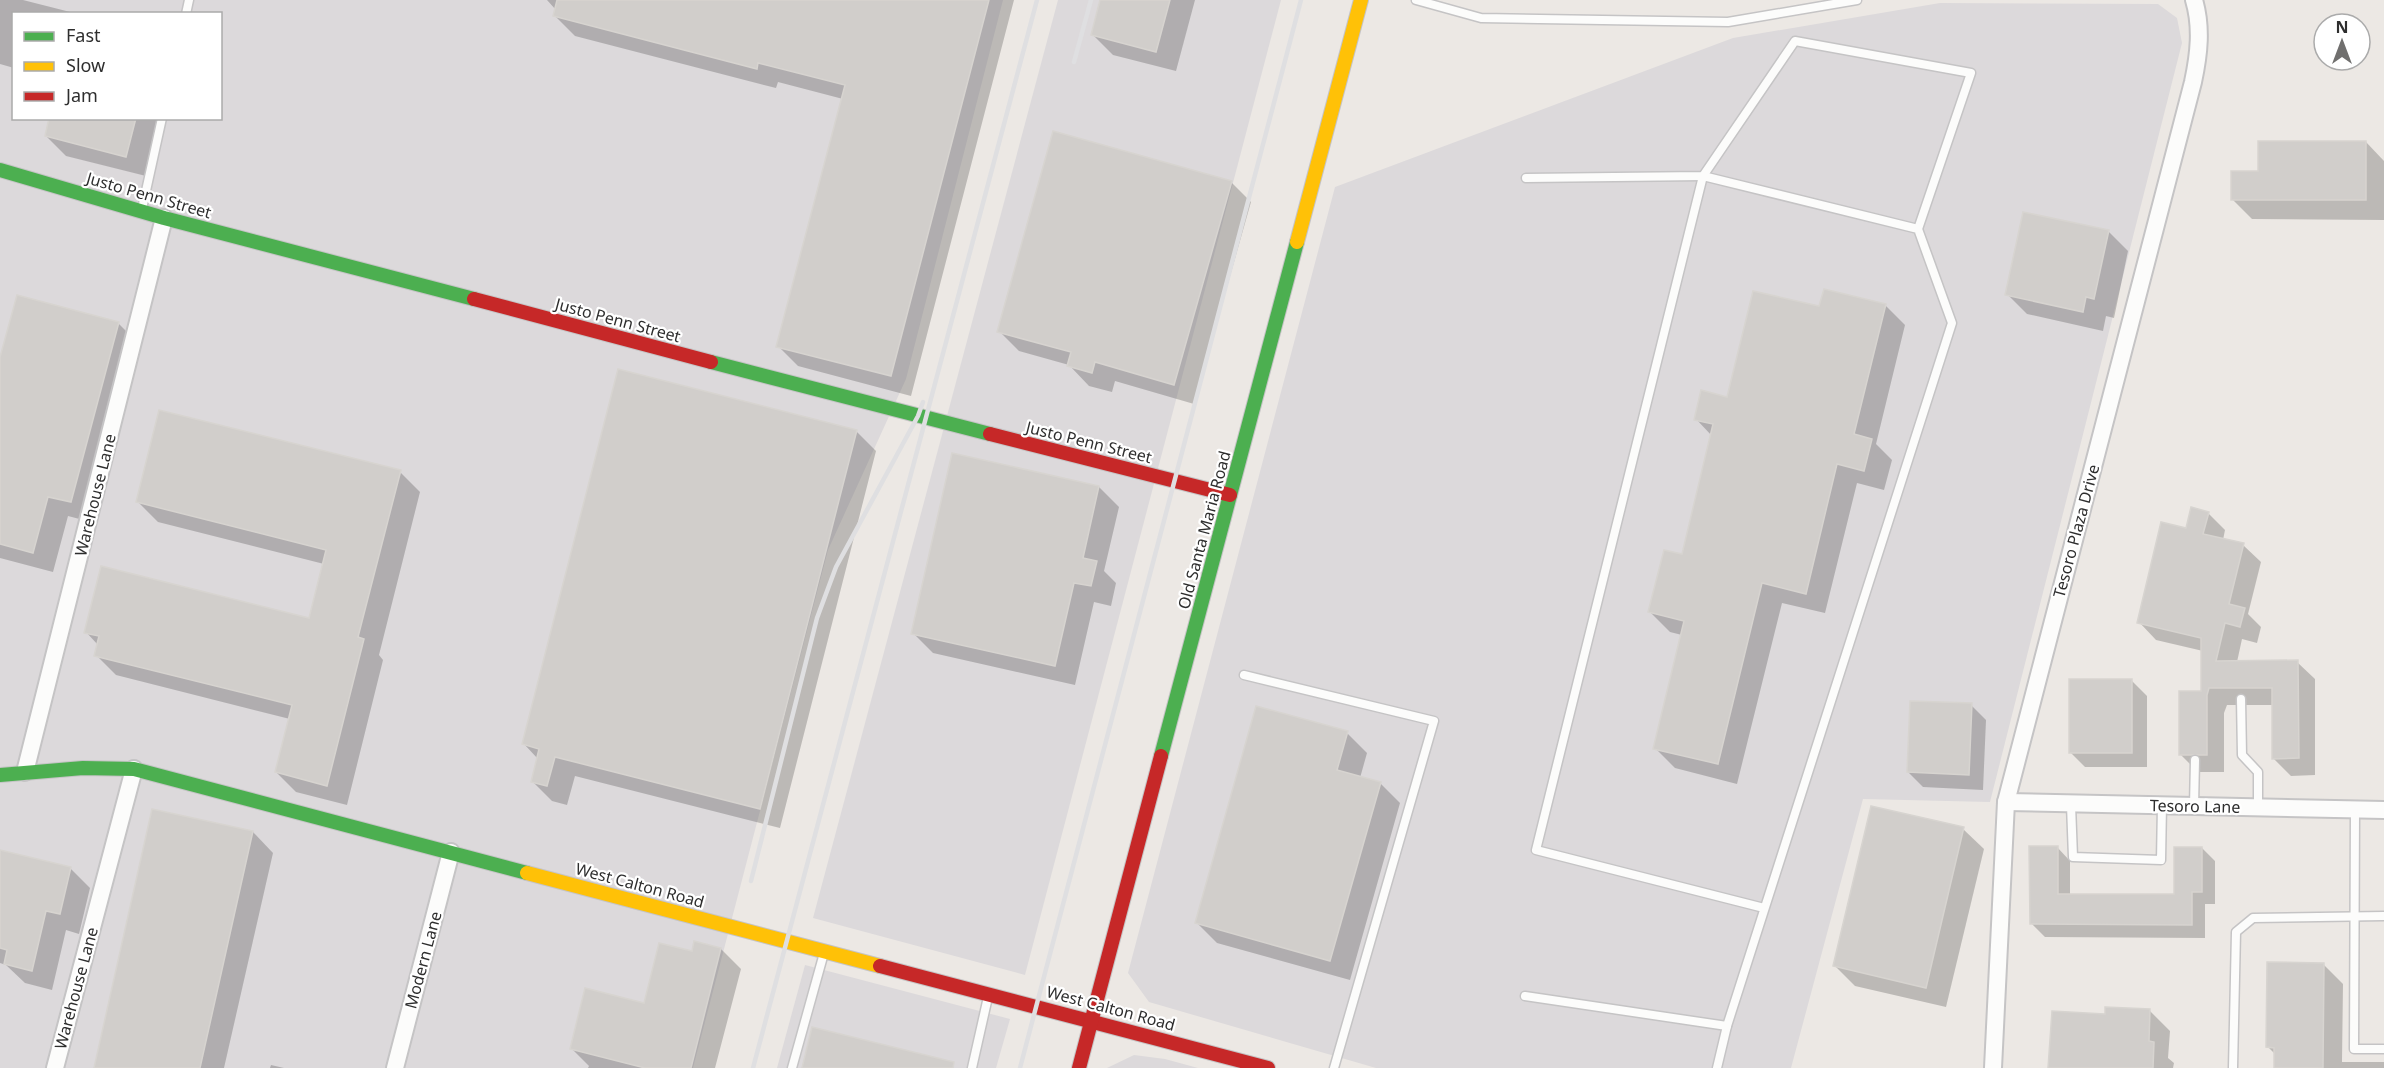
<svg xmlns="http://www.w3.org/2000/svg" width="2384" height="1068" viewBox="0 0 2384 1068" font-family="'Noto Sans',sans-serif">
  <rect width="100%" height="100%" fill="#ece8e4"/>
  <!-- industrial -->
  <g fill="#dcd9db" fill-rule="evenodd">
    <path d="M 0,0 L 1003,0 L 906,379 L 828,550 L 693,1068 L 0,1068 ZM 14,14 L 220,14 L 220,118 L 14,118 Z"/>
    <path d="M 1058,0 L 1281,0 L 1025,975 L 813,918 Z"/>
    <path d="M 1940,3 L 2158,4 L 2177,18 L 2182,43 L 1990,802 L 1863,799 L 1791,1068 L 1376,1068 L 1149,1002 L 1128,973 L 1335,187 L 1733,38 Z"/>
    <path d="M 805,965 L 1010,1019 L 996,1068 L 777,1068 Z"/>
    <path d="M 1134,1055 L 1165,1059 L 1198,1068 L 1107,1068 Z"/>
  </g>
  <!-- shadow -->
  <g fill="#0003">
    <path d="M 0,0 L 23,0 L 78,14 L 14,14 L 14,68 L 0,64 Z"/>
    <path d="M 547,0 L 1014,0 L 911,396 L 798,366 L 778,346 L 843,99 L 778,82 L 776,88 L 575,36 L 555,16 L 556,10 Z"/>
    <path d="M 1102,0 L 1195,0 L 1176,71 L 1113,55 L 1093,35 Z"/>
    <path d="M 51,118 L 160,118 L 146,176 L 66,156 L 46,136 Z"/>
    <path d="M 2366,142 L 2384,161 L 2384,220 L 2252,219 L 2232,199 L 2260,172 Z"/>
    <path d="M 1231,182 L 1251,202 L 1194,404 L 1115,381 L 1112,392 L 1089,386 L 1069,365 L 1019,351 L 999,331 Z"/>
    <path d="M 2108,231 L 2128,251 L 2114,318 L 2106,316 L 2103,331 L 2027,314 L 2007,294 Z"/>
    <path d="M 1885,305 L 1905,325 L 1876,444 L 1892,460 L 1884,490 L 1857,483 L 1825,613 L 1782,603 L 1737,784 L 1675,768 L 1655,748 L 1682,635 L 1670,632 L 1650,612 L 1683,556 L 1712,436 L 1696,419 L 1729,398 L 1821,308 Z"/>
    <path d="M 118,323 L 138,343 L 91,522 L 68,516 L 53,572 L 0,558 L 0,363 Z"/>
    <path d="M 856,431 L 876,451 L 780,828 L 575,776 L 567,805 L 552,801 L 532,781 L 538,759 L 524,744 Z"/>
    <path d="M 400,472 L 420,492 L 379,655 L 383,660 L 347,805 L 296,792 L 276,772 L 290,719 L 116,675 L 96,655 L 98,645 L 86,632 L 310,620 L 324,564 L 158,522 L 138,502 Z"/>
    <path d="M 1099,487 L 1119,507 L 1104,571 L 1116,583 L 1111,606 L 1094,602 L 1075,685 L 933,653 L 913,633 Z"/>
    <path d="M 2208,513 L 2225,530 L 2223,540 L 2243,545 L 2261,562 L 2248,614 L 2261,627 L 2257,643 L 2242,639 L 2237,662 L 2297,662 L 2315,679 L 2315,775 L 2291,776 L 2273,758 L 2273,705 L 2227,705 L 2224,713 L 2224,772 L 2198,772 L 2181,755 L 2203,692 L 2203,651 L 2156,640 L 2139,622 L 2187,530 Z"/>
    <path d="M 2132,681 L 2147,696 L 2147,767 L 2085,767 L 2070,752 Z"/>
    <path d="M 1971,705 L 1986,720 L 1983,790 L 1923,787 L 1908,772 Z"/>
    <path d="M 1347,733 L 1367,753 L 1360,778 L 1380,783 L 1400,803 L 1350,980 L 1217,943 L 1197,923 Z"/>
    <path d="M 1963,829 L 1984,849 L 1946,1007 L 1855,986 L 1835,966 Z"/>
    <path d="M 253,832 L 273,853 L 224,1068 L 97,1068 Z"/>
    <path d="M 2057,847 L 2070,861 L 2070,895 L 2175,896 L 2202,848 L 2215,861 L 2215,904 L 2205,904 L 2205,938 L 2045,937 L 2032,924 Z"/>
    <path d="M 0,852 L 70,868 L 90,888 L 79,934 L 66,930 L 52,990 L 25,983 L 6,965 L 0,963 Z"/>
    <path d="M 721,949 L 741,969 L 715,1068 L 588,1068 L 589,1066 L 571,1048 L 645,1004 L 693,953 Z"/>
    <path d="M 2323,964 L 2343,984 L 2342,1062 L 2384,1062 L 2384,1068 L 2276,1068 L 2276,1055 L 2268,1047 Z"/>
    <path d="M 2150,1011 L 2170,1031 L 2168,1058 L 2174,1063 L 2173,1068 L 2050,1068 L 2106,1015 Z"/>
    <path d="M 271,1065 L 284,1068 L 270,1068 Z"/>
  </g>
  <!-- building -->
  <g fill="#d1cecb" stroke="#d7d4d0" stroke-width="1.5">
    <path d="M 557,0 L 989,0 L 891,376 L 776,347 L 845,85 L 758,63 L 757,69 L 553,16 Z"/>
    <path d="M 1100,0 L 1170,0 L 1156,52 L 1091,35 Z"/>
    <path d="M 49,118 L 136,118 L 126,157 L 45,136 Z"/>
    <path d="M 1053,131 L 1232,181 L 1174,385 L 1095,362 L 1092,373 L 1067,366 L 1071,352 L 997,332 Z"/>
    <path d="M 2258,141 L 2366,141 L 2366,200 L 2231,200 L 2231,171 L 2258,171 Z"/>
    <path d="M 2023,212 L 2109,230 L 2094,299 L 2086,297 L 2083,312 L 2005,295 Z"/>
    <path d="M 1824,289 L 1886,304 L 1854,434 L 1872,439 L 1864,471 L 1837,464 L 1806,594 L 1762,583 L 1718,764 L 1653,749 L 1684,621 L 1648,612 L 1664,550 L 1682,554 L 1713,424 L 1694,420 L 1701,390 L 1727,397 L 1753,291 L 1819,306 Z"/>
    <path d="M 17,295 L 119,322 L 71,502 L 48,497 L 33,553 L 0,544 L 0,357 Z"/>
    <path d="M 618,369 L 857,430 L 760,809 L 555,757 L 547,786 L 531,782 L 539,749 L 522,744 Z"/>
    <path d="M 159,410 L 401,470 L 358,637 L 364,639 L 327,786 L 275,772 L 292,705 L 94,656 L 99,636 L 84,633 L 101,566 L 309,618 L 326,550 L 136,502 Z"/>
    <path d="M 952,453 L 1099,486 L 1083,558 L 1097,561 L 1091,586 L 1074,583 L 1055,666 L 911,634 Z"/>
    <path d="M 2191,507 L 2209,512 L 2203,534 L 2244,543 L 2229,604 L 2245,608 L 2240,627 L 2225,623 L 2216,661 L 2298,660 L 2299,758 L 2272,759 L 2272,688 L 2209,688 L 2207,695 L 2207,755 L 2179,755 L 2179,691 L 2201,691 L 2201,638 L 2137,623 L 2161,522 L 2186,528 Z"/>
    <rect x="2069" y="679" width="63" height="74"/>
    <path d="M 1910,701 L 1972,703 L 1969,775 L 1907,772 Z"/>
    <path d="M 1256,706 L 1348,731 L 1337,770 L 1381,782 L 1330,961 L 1195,923 Z"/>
    <path d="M 1871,806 L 1964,827 L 1926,988 L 1833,966 Z"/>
    <path d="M 152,809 L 253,831 L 200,1068 L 94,1068 Z"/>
    <path d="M 2029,846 L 2058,846 L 2058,894 L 2174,894 L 2174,847 L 2202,847 L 2202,892 L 2192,892 L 2192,925 L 2030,924 Z"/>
    <path d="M 0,850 L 71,867 L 60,914 L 46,911 L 32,971 L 4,964 L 7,950 L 0,948 Z"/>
    <path d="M 694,941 L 721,948 L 691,1068 L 645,1068 L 570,1049 L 585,988 L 644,1003 L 659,943 L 692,951 Z"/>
    <path d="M 2267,962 L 2324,963 L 2323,1068 L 2274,1068 L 2274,1048 L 2266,1047 Z"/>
    <path d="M 2105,1007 L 2150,1009 L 2149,1041 L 2154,1042 L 2153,1068 L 2048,1068 L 2052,1011 L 2105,1014 Z"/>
    <path d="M 812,1027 L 954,1062 L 953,1068 L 802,1068 Z"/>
  </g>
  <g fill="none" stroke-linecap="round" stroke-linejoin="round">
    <!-- lane casing -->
    <g stroke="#c5c4c5" stroke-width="11">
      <g id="lane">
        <path d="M 1416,0 L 1481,18 L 1728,22 L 1857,0"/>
        <path d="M 186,14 L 189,0"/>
        <path d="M 1526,178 L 1703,176 L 1795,41 L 1971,73 L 1918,229"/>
        <path d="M 142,209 L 162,118"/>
        <path d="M 1244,675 L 1434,721 L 1334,1068"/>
        <path d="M 2241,699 L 2242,755 L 2258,772 L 2258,807"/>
        <path d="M 2071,805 L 2073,857 L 2161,860 L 2162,805"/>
        <path d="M 2194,806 L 2195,760"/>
        <path d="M 2355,810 L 2354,1049 L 2384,1049"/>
        <path d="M 1525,996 L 1727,1026"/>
        <path d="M 792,1068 L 824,953"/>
        <path d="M 972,1068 L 988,997"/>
        <path d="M 1717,1068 L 1727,1026 L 1952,323 L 1918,229 L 1703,176 L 1536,850 L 1764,908"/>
        <path d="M 2233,1068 L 2236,932 L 2253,918 L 2384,916"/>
      </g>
    </g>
    <!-- street casing -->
    <g stroke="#c5c4c5" stroke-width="20">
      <g id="street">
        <path d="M 25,772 L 164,218"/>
        <path d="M 2006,802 L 2384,810"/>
        <path d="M 55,1068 L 134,769"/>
        <path d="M 395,1068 L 451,852"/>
        <path d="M 1993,1068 L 2006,802 L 2193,82 C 2199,54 2202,27 2194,0"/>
      </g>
    </g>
    <!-- fast casing -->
    <g stroke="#c5c4c5" stroke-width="16">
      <g id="fast">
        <path d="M 0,170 L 164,218 L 474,299"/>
        <path d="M 711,362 L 990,434"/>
        <path d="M 1161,756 L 1297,242"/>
        <path d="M 0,775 L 83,768 L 134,769 L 527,873"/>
      </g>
    </g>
    <!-- slow casing -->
    <g stroke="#c5c4c5" stroke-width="16">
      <g id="slow">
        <path d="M 1297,242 L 1361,0"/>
        <path d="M 527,873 L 880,966"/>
      </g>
    </g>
    <!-- jam casing -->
    <g stroke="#c5c4c5" stroke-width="16">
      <g id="jam">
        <path d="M 474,299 L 711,362"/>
        <path d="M 990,434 L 1230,495"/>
        <path d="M 880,966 L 1268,1068"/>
        <path d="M 1079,1068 L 1161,756"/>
      </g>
    </g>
    <!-- lane -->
    <use href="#lane" stroke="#fcfcfb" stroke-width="8"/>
    <!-- street -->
    <use href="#street" stroke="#fcfcfb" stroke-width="16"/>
    <!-- fast -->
    <use href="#fast" stroke="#4caf50" stroke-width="14"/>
    <!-- slow -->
    <use href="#slow" stroke="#ffc107" stroke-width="14"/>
    <!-- jam -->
    <use href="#jam" stroke="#c62828" stroke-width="14"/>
    <!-- rail -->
    <g stroke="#dfdfe1" stroke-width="4.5">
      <path d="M 1074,62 L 1091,0"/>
      <path d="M 751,881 L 817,618 L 836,567 L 918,416 L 923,402"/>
      <path d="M 753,1068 L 1037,0"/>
      <path d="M 1020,1068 L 1301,0"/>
    </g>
  </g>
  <g text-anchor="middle" stroke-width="4.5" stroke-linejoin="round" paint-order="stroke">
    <!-- street labels -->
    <g font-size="16" fill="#2e2e2e" stroke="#fff">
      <text transform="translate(149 195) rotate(16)" y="6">Justo Penn Street</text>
      <text transform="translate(618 320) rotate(15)" y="6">Justo Penn Street</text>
      <text transform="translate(1089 442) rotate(14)" y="6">Justo Penn Street</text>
      <text transform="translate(95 495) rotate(-76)" y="6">Warehouse Lane</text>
      <text transform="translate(1204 530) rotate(-75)" y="6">Old Santa Maria Road</text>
      <text transform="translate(2076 531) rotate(-75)" y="6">Tesoro Plaza Drive</text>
      <text transform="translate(2195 806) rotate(1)" y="6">Tesoro Lane</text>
      <text transform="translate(640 885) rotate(15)" y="6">West Calton Road</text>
      <text transform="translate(423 960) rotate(-75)" y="6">Modern Lane</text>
      <text transform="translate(76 988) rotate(-75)" y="6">Warehouse Lane</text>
      <text transform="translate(1111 1008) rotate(15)" y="6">West Calton Road</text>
    </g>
  </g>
  <!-- legend -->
  <rect x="12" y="12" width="210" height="108" fill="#ffffff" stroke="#ababab" stroke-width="1.5"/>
  <rect x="24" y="32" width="30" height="9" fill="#4caf50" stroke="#ababab" stroke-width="1.5"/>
  <text x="66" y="42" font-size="18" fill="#2e2e2e">Fast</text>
  <rect x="24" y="62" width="30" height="9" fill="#ffc107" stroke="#ababab" stroke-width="1.5"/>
  <text x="66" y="72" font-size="18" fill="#2e2e2e">Slow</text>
  <rect x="24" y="92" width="30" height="9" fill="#c62828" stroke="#ababab" stroke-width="1.5"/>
  <text x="66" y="102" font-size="18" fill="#2e2e2e">Jam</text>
  <!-- north arrow -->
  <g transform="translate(2342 42)"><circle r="28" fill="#ffffff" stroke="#ababab" stroke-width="1.5"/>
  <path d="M0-4.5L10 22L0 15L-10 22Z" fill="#706f6e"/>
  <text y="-9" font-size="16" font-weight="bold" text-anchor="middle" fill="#2e2e2e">N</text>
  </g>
</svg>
